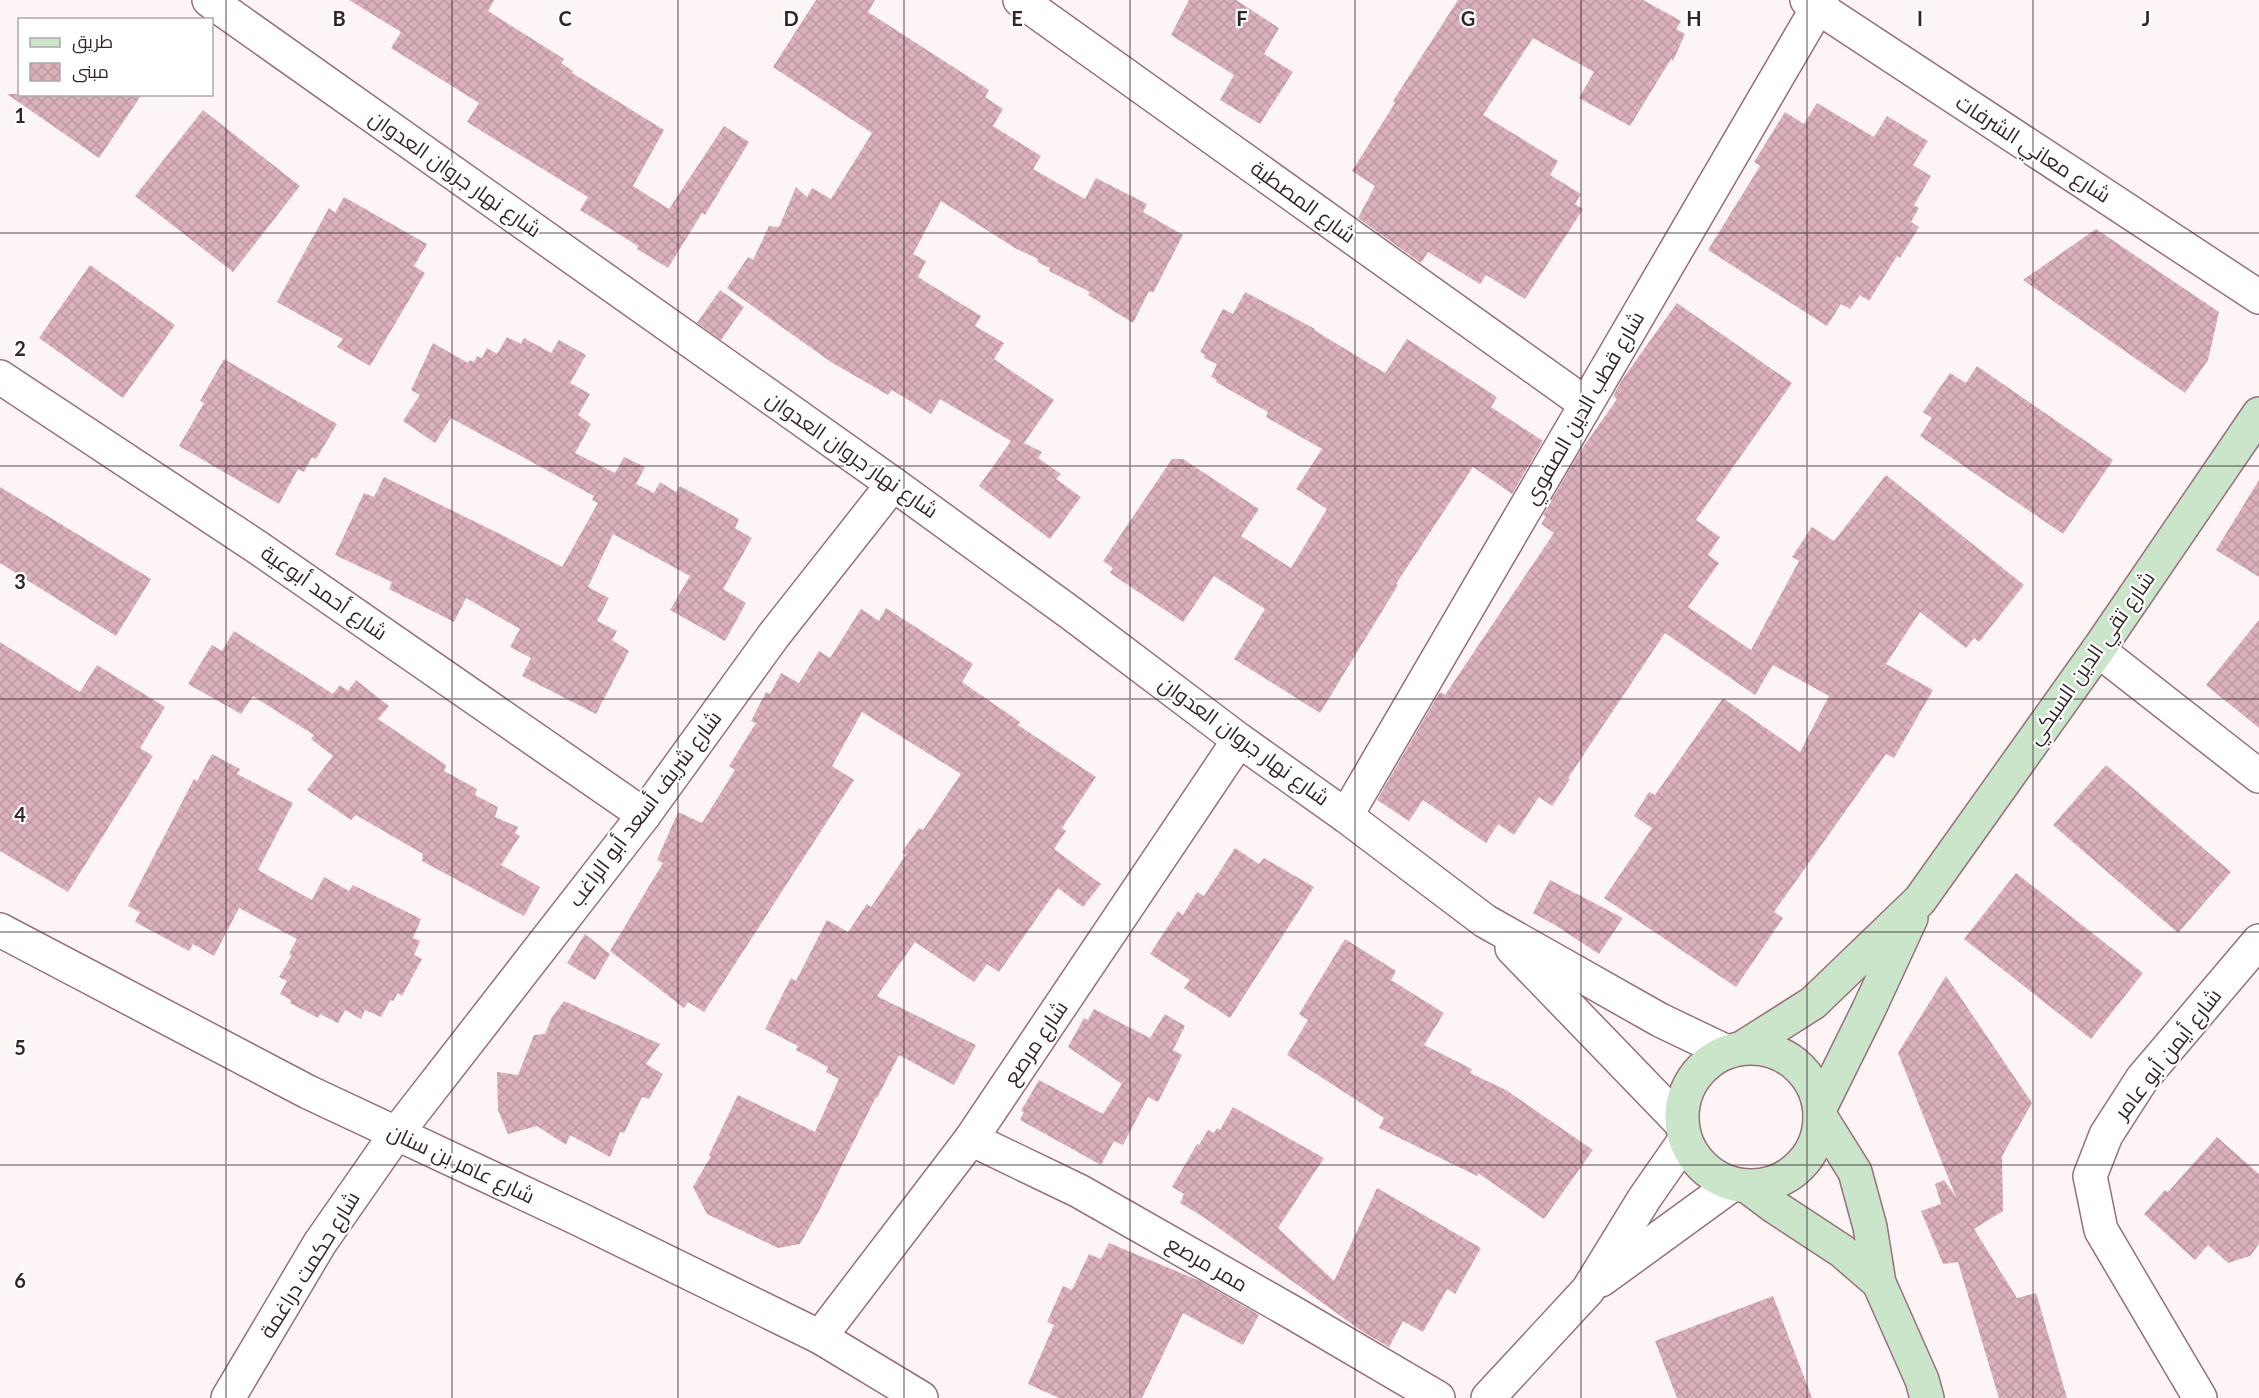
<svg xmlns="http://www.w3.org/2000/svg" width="2259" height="1398" viewBox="0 0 2259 1398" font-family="Lato,Cairo,sans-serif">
  <defs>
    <pattern id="building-cross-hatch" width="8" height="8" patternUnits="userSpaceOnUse" patternTransform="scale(1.5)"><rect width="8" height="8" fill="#dab0ba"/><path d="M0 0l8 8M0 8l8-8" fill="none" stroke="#bc97a0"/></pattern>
  </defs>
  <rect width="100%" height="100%" fill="#fdf4f6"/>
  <!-- building -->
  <g fill="url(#building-cross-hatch)">
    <path d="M 349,0 L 494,0 L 488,11 L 564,59 L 561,63 L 573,71 L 572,73 L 664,130 L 633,186 L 669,209 L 724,126 L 749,142 L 705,215 L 702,213 L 668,268 L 637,249 L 638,246 L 580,210 L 588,197 L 467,122 L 479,103 L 391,48 L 401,32 Z"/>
    <path d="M 816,0 L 875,0 L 868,12 L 989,90 L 985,97 L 1003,109 L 993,126 L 1041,156 L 1033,169 L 1085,199 L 1096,178 L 1147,204 L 1143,212 L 1183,235 L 1153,293 L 1149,291 L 1133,323 L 1088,295 L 1090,292 L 1049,271 L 1050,268 L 1037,262 L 1038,259 L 1015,248 L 941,201 L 913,254 L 926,261 L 918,277 L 981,316 L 975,326 L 1004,343 L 994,359 L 1054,400 L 1024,443 L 1042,452 L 1038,458 L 1061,474 L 1056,479 L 1081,497 L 1050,539 L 979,486 L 1011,441 L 940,399 L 931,414 L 892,390 L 888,395 L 831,362 L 727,288 L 748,257 L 753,260 L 769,226 L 779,227 L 796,187 L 807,197 L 812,188 L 831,199 L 872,133 L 773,67 Z"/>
    <path d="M 1189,0 L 1236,0 L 1279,28 L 1264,54 L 1293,72 L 1260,124 L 1220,100 L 1234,75 L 1171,35 Z"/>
    <path d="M 1458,0 L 1643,0 L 1681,21 L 1676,29 L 1685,34 L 1673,61 L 1671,59 L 1630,126 L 1579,98 L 1594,72 L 1533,38 L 1483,115 L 1558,161 L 1550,175 L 1581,194 L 1575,204 L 1583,209 L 1525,299 L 1486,275 L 1480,284 L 1428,252 L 1421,263 L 1358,218 L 1375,186 L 1352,171 L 1395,103 L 1393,101 Z"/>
    <path d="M 7,94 L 142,94 L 99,158 Z"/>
    <path d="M 1817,103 L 1874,137 L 1887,116 L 1928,141 L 1913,165 L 1931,176 L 1914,205 L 1919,208 L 1911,222 L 1919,227 L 1900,258 L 1897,256 L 1869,301 L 1860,295 L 1850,309 L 1841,304 L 1827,326 L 1708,250 L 1760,166 L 1754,162 L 1785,112 L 1804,124 Z"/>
    <path d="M 203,110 L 300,186 L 233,272 L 135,196 Z"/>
    <path d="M 344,197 L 427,244 L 414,266 L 425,273 L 370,366 L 337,347 L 343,339 L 277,302 L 329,208 L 335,213 Z"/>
    <path d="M 2096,229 L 2219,312 L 2208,360 L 2185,393 L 2023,280 Z"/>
    <path d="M 90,265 L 175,325 L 123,398 L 39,338 Z"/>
    <path d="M 720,290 L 744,307 L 721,340 L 697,323 Z"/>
    <path d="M 1245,292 L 1315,329 L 1314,330 L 1385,373 L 1407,339 L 1497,397 L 1491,407 L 1543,441 L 1512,494 L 1473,467 L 1396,584 L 1398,585 L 1320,713 L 1234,659 L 1265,609 L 1214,576 L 1183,622 L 1110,573 L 1113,568 L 1103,561 L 1172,459 L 1183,459 L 1259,509 L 1241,536 L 1291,568 L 1327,509 L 1296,489 L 1322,449 L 1266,417 L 1268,412 L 1216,382 L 1217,380 L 1211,377 L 1217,364 L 1204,358 L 1205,355 L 1200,352 L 1223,309 L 1233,314 Z"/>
    <path d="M 1677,303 L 1792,383 L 1696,520 L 1720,537 L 1708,555 L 1719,563 L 1688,607 L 1751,650 L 1799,561 L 1792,557 L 1812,527 L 1834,541 L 1886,475 L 2024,585 L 1979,642 L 1974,638 L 1966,648 L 1920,612 L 1886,664 L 1933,690 L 1894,758 L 1886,754 L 1774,912 L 1783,918 L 1736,987 L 1604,898 L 1652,828 L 1634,816 L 1649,792 L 1655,795 L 1723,698 L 1800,752 L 1829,696 L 1773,665 L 1755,695 L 1665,633 L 1568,778 L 1570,779 L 1552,806 L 1539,797 L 1514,835 L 1498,824 L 1486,843 L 1423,800 L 1409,821 L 1377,800 L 1440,692 L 1445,695 L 1554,533 L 1541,524 L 1546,517 L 1543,515 L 1579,453 L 1617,399 L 1613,396 L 1622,380 Z"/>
    <path d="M 507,337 L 521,344 L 524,338 L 551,353 L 559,340 L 586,355 L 570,383 L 590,394 L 578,415 L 591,424 L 575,453 L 615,473 L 624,457 L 645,467 L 636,484 L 654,493 L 660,482 L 676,492 L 680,486 L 739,519 L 735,528 L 752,538 L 723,589 L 746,603 L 725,641 L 670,610 L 690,576 L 613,534 L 588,587 L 609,598 L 597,621 L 617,631 L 612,640 L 629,651 L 596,714 L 522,676 L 531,658 L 510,647 L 520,629 L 466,598 L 454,622 L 389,589 L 392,582 L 335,555 L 364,493 L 374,497 L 384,477 L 504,536 L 562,567 L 598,503 L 592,500 L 594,496 L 451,418 L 435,443 L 403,421 L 420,395 L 411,390 L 433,343 L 468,363 L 470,360 L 474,362 L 477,356 L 482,358 L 487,348 L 497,354 Z"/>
    <path d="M 224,359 L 337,424 L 316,459 L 312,457 L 304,472 L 298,469 L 279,504 L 179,446 L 204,403 L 200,401 Z"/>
    <path d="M 1977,366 L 2113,460 L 2063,534 L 1920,436 L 1932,418 L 1923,412 L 1950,373 L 1966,383 Z"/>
    <path d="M 2259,480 L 2259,577 L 2216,550 Z"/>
    <path d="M 0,487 L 151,579 L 116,636 L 0,563 Z"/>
    <path d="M 886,608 L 973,664 L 962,682 L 1020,722 L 1018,725 L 1096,777 L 1062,828 L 1066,831 L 1054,849 L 1101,884 L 1083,907 L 1058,888 L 999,972 L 987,964 L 974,982 L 915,942 L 877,996 L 976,1045 L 954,1085 L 899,1055 L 877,1098 L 876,1097 L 819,1211 L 800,1244 L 778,1248 L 707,1214 L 693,1187 L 711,1156 L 709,1155 L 738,1095 L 815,1132 L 839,1079 L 826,1072 L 828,1067 L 796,1050 L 798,1046 L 765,1029 L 791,978 L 796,981 L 827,920 L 848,932 L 867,904 L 871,907 L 906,855 L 902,852 L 919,828 L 923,830 L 961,774 L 862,712 L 832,766 L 854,780 L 704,1012 L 688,1002 L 684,1008 L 610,951 L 663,863 L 657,860 L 678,812 L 702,823 L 735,770 L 729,766 L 756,723 L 751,721 L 766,692 L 770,694 L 781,673 L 799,683 L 819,651 L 830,658 L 861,609 L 879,621 Z"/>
    <path d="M 2259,620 L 2259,728 L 2206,685 Z"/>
    <path d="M 234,631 L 333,694 L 340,685 L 348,691 L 356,680 L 389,706 L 378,719 L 446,765 L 444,771 L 477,789 L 475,795 L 498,807 L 495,817 L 518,827 L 515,833 L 520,836 L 501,865 L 540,887 L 524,916 L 422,861 L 423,854 L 356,815 L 351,820 L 307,790 L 333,756 L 311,739 L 314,735 L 253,696 L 241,714 L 188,684 L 212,645 L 222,651 Z"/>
    <path d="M 0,642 L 80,692 L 97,665 L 165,707 L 140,748 L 153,756 L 68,892 L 0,851 Z"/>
    <path d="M 212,754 L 240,769 L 237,774 L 293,803 L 258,870 L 312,900 L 324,877 L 349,891 L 353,885 L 421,919 L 413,938 L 420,941 L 414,955 L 422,959 L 402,996 L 398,993 L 393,1001 L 390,1000 L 381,1017 L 365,1010 L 361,1019 L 345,1010 L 338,1023 L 320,1014 L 318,1018 L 290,1003 L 291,1000 L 280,994 L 287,981 L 279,977 L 292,955 L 289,954 L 297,939 L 239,908 L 214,956 L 193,944 L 189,951 L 135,922 L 140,912 L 128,906 L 194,779 L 197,781 Z"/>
    <path d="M 2106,765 L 2231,872 L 2178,933 L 2053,825 Z"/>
    <path d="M 1235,848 L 1259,864 L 1264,858 L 1314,887 L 1230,1018 L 1184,988 L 1190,980 L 1150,954 L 1178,911 L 1183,915 L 1197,892 L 1204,896 Z"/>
    <path d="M 2016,873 L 2143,973 L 2091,1039 L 1964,939 Z"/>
    <path d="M 1550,880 L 1623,918 L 1599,954 L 1555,925 L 1533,913 Z"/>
    <path d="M 585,934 L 610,954 L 595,980 L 567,963 Z"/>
    <path d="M 1345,939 L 1396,971 L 1391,980 L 1444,1013 L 1424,1045 L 1472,1069 L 1470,1073 L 1506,1090 L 1593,1150 L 1544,1219 L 1478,1173 L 1477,1176 L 1379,1128 L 1384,1118 L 1287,1055 L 1308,1020 L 1299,1014 Z"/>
    <path d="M 1946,976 L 2032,1103 L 2002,1156 L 2003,1211 L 1974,1229 L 2017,1298 L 2036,1293 L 2067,1398 L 1999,1398 L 1958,1262 L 1943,1264 L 1921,1211 L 1941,1204 L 1935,1184 L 1944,1180 L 1956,1197 L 1898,1053 Z"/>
    <path d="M 564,1001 L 660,1044 L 646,1064 L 663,1074 L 649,1099 L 642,1097 L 624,1133 L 620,1132 L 610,1157 L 570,1135 L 566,1145 L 537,1126 L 508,1134 L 498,1110 L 497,1072 L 518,1075 L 534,1035 L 545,1034 L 552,1017 Z"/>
    <path d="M 1094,1009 L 1150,1038 L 1165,1014 L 1185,1026 L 1173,1050 L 1182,1055 L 1158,1102 L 1148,1097 L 1123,1145 L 1114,1141 L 1101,1165 L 1020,1120 L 1024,1112 L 1021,1111 L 1039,1080 L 1103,1114 L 1122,1084 L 1068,1047 L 1084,1018 L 1088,1020 Z"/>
    <path d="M 1233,1107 L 1324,1158 L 1278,1228 L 1334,1281 L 1377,1188 L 1481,1248 L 1455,1294 L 1447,1289 L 1423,1332 L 1403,1321 L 1389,1347 L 1363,1332 L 1202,1216 L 1180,1203 L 1184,1194 L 1172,1187 L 1197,1144 L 1199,1145 L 1208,1130 L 1214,1133 L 1217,1128 L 1220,1130 Z"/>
    <path d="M 2217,1137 L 2259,1174 L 2259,1244 L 2250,1256 L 2228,1263 L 2208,1245 L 2195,1260 L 2144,1214 L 2165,1190 L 2168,1192 Z"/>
    <path d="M 1109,1243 L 1200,1281 L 1259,1315 L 1243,1345 L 1183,1313 L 1142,1398 L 1059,1398 L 1028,1384 L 1054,1325 L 1047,1322 L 1063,1286 L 1072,1290 L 1089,1254 L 1101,1259 Z"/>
    <path d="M 1773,1296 L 1812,1398 L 1677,1398 L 1655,1341 Z"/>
  </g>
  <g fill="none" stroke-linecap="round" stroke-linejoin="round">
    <!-- street casing -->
    <g stroke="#96707a" stroke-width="36">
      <g id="street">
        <path d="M 209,0 L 893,484 L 1072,614 L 1239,740 L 1346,816 L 1485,921 L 1660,1020 L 1727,1052"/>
        <path d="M 1020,0 L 1586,404"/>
        <path d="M 1807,0 L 2259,297"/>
        <path d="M 0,377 L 257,547 L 644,815"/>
        <path d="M 2098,650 L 2259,776"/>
        <path d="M 1346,816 L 1822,0"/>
        <path d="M 0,930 L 308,1092 L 577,1218 L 820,1337 L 921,1398"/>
        <path d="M 1512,948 L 1682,1124"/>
        <path d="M 971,1139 L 1079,1191 L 1295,1314 L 1438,1398"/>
        <path d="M 1601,1280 L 1733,1184"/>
        <path d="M 820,1337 L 971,1139 L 1239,740"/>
        <path d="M 228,1398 L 320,1243 L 396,1134 L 644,815 L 774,635 L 893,484"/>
        <path d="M 1488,1398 L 1588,1290 L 1644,1199 L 1685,1140"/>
        <path d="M 2200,1398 L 2101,1230 L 2090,1176 L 2106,1135 L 2142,1079 L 2259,941"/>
      </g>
    </g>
    <!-- secondary casing -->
    <g stroke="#96707a" stroke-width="36">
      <g id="secondary">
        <path d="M 1742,1048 L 1813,1003 L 1920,900 L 2098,650 L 2259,414"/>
        <circle cx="1751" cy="1117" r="69"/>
        <path d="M 1820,1108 L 1868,1011 L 1911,918"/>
        <path d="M 1820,1116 L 1855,1172 L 1870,1227 L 1879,1283 L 1922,1380 L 1927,1398"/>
        <path d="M 1747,1186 L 1775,1207 L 1842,1251 L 1879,1283"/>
      </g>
    </g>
    <!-- street -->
    <use href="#street" stroke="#fff" stroke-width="33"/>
    <!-- secondary -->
    <use href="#secondary" stroke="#cbe5ca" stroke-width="33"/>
  </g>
  <!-- grid -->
  <path fill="none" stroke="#352529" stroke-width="1.5" stroke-opacity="0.55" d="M 226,0 L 226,1398M 452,0 L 452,1398M 678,0 L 678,1398M 904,0 L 904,1398M 1130,0 L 1130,1398M 1355,0 L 1355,1398M 1581,0 L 1581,1398M 1807,0 L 1807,1398M 2033,0 L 2033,1398M 0,233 L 2259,233M 0,466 L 2259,466M 0,699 L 2259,699M 0,932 L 2259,932M 0,1165 L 2259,1165"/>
  <g text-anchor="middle" stroke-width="4.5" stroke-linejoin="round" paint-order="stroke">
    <!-- street labels -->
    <g font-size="21" fill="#352529" stroke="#fff">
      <text transform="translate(2033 149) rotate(33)" y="7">شارع معاني الشرفات</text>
      <text transform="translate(455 174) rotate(35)" y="7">شارع نهار جروان العدوان</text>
      <text transform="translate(1303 202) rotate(36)" y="7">شارع المصطبة</text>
      <text transform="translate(1584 408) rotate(-60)" y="7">شارع قطب الدين الصفوي</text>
      <text transform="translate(852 455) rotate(35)" y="7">شارع نهار جروان العدوان</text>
      <text transform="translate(324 593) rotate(35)" y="7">شارع أحمد أبوعية</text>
      <text transform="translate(2091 658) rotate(-55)" y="7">شارع تقي الدين السبكي</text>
      <text transform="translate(1244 741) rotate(36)" y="7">شارع نهار جروان العدوان</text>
      <text transform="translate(645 809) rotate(-53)" y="7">شارع شريف أسعد أبو الراغب</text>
      <text transform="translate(1036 1043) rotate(-56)" y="7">شارع مرصع</text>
      <text transform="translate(2168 1054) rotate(-52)" y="7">شارع أيمن أبو عامر</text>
      <text transform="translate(461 1164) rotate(25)" y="7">شارع عامر بن سنان</text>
      <text transform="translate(1207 1264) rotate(30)" y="7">ممر مرصع</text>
      <text transform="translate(310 1265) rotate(-58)" y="7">شارع حكمت دراغمة</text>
    </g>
  </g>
  <g font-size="20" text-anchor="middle" font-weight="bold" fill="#352529" stroke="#fff" stroke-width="4.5" stroke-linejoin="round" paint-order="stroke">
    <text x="339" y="26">B</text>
    <text x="565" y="26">C</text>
    <text x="791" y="26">D</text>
    <text x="1017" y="26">E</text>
    <text x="1242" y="26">F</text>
    <text x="1468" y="26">G</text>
    <text x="1694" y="26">H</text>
    <text x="1920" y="26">I</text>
    <text x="2146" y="26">J</text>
    <text x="20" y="123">1</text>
    <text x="20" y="356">2</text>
    <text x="20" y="589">3</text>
    <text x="20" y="822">4</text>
    <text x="20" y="1055">5</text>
    <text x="20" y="1288">6</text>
  </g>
  <!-- legend -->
  <rect x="18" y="18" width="195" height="78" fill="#ffffff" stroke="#aea8a9" stroke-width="1.5"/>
  <rect x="30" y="38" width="30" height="9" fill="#cbe5ca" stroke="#aea8a9" stroke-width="1.5"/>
  <text x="72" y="48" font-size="18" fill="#352529">طريق</text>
  <rect x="30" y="63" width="30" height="18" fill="url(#building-cross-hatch)" stroke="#aea8a9" stroke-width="1.5"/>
  <text x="72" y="78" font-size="18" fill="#352529">مبنى</text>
</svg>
